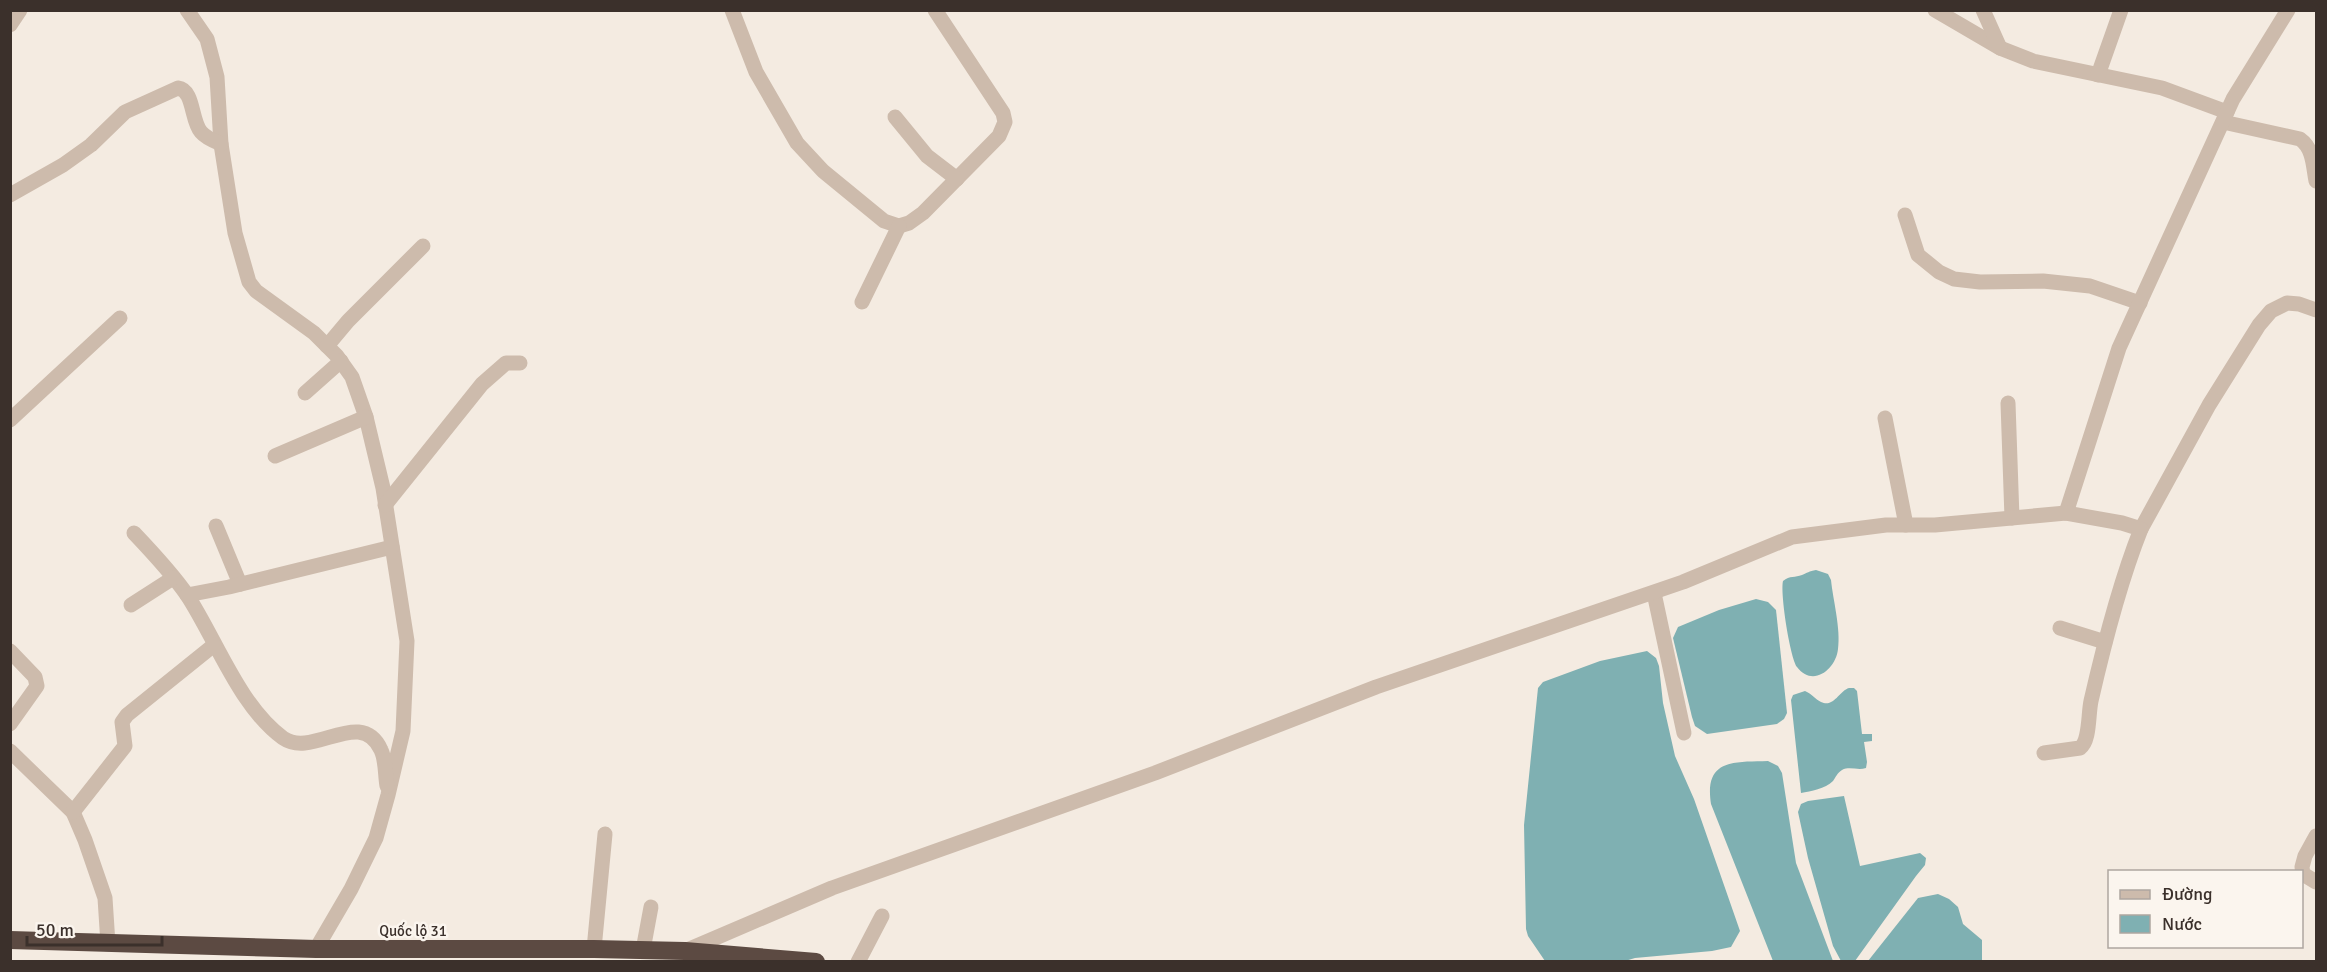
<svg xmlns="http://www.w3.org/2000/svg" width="2327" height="972" viewBox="0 0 2327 972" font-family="Signika,sans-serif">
  <rect width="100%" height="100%" fill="#f4ebe1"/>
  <!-- water -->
  <g fill="#7fb0b2">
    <path d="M 1816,570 L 1828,574 L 1831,580 C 1833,600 1841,629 1838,649 C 1836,669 1813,688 1797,667 C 1790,657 1780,593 1783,581 C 1790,575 1795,578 1802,575 C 1807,573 1809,571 1816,570 Z"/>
    <path d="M 1756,599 L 1768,602 L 1776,610 L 1787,713 L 1784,719 L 1777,724 L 1707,734 L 1695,726 L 1692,717 L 1673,638 L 1678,627 L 1719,610 Z"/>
    <path d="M 1647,651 L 1656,658 L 1659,666 L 1663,703 L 1675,756 L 1694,799 L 1740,931 L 1731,947 L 1712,951 L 1635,958 L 1625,961 L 1545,961 L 1528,936 L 1526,929 L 1524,825 L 1538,688 L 1543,682 L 1600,661 Z"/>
    <path d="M 1849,688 L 1854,688 L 1857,691 L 1862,734 L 1872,734 L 1872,741 L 1864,742 L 1867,762 L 1866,768 C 1858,771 1850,766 1842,770 C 1837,773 1836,777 1833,781 C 1825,789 1811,791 1801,793 L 1791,700 L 1793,695 L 1805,691 C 1812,694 1815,699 1821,702 C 1834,708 1839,691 1849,688 Z"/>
    <path d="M 1768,761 L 1778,766 L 1782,773 L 1796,863 L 1833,961 L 1773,961 L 1711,804 C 1704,759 1733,762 1768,761 Z"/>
    <path d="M 1844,796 L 1860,866 L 1920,853 L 1926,858 L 1925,865 L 1916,876 L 1855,961 L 1841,961 L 1833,946 L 1808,858 L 1798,812 L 1801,804 L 1808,801 Z"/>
    <path d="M 1938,894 L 1949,899 L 1958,907 L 1963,924 L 1982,940 L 1982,961 L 1868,961 L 1918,898 Z"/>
  </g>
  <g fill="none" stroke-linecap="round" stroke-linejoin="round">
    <!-- minor -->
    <g stroke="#cdbbac" stroke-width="15">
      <path d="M 187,10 L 207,39 L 217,77 L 221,144 L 235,233 L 249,282 L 256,291 L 314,333 L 337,356 L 352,377 L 366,417 L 383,488 L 407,641 L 403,731 L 388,795 L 376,838 L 351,889 L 316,949"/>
      <path d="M 732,10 L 756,72 L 797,143 L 823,171 L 884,221 L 899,226 L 909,223 L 923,213 L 999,136 L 1005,122 L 1003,113 L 935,10"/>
      <path d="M 1935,10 L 2000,48 L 2033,61 L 2162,88 L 2227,112"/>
      <path d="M 1983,10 L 2000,48"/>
      <path d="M 10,25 L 20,10"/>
      <path d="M 2098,75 L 2121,10"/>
      <path d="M 895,117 L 927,156 L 957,179"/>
      <path d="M 2223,122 L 2300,139 C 2314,149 2313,167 2316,181"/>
      <path d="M 10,195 L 63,165 L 91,145 L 125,112 L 178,88 C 194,90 191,121 201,132 C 206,138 214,141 221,144"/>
      <path d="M 1905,215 L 1918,255 L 1939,272 L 1954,279 L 1980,282 L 2043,281 L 2090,286 L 2140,303"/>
      <path d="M 862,302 L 899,226"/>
      <path d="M 327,346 L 348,321 L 423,246"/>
      <path d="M 305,393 L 341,361"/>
      <path d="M 2008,403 L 2012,518"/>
      <path d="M 1885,418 L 1906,525"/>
      <path d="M 10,420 L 120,318"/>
      <path d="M 275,456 L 366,417"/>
      <path d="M 385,505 L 482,384 L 506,363 L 520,363"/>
      <path d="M 2066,513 L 2119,348 L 2233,99 L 2288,10"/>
      <path d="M 216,526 L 240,584"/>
      <path d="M 2141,529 L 2209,405 L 2259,325 L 2271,311 L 2287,303 L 2299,304 L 2316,310"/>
      <path d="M 134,533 C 152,552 172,573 187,595 C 216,639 239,706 283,738 C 313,759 361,706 381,750 C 386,760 385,775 387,786"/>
      <path d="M 1654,593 L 1684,733"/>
      <path d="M 187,595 L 229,587 L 392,547"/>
      <path d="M 131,605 L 173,578"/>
      <path d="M 2060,628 L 2105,642"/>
      <path d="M 10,651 L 35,677 L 37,686 L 10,724"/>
      <path d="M 10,751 L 73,812 L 85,840 L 105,898 L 108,944"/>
      <path d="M 73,812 L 125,746 L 122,722 L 127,715 L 214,645"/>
      <path d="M 2316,836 L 2305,856 L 2302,867 L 2303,874 L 2316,882"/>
      <path d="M 594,949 L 605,834"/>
      <path d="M 643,950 L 651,907"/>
      <path d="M 685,951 L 832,888 L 1155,773 L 1376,687 L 1683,582 L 1792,537 L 1886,525 L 1935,525 L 2066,513 L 2122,523 L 2141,529 C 2119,584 2104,644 2091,701 C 2088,715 2090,741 2080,748 L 2044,753"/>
      <path d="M 858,962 L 882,916"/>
    </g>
    <!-- highway -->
    <path stroke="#5c4a42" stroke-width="18" d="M 10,940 L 316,949 L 594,949 L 685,951 L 816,962"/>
  </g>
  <g text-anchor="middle" stroke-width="5" stroke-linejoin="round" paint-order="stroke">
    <!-- street labels -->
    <g font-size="15" fill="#3b302b" stroke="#fbf5ee">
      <text x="413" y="936">Quốc lộ 31</text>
    </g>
  </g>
  <!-- border -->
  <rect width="2327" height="972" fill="none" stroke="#3b302b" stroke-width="24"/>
  <!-- legend -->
  <rect x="2108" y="870" width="195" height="78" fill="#fbf5ee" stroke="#aea6a0" stroke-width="1.5"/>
  <rect x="2120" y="890" width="30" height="9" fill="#cdbbac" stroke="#aea6a0" stroke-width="1.5"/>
  <text x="2162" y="900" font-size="18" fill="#3b302b">Đường</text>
  <rect x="2120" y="915" width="30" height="18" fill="#7fb0b2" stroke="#aea6a0" stroke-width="1.5"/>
  <text x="2162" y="930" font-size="18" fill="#3b302b">Nước</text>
  <!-- scale -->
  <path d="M27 936v9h135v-9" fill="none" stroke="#3b302b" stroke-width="3"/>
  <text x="36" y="936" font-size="18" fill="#3b302b" stroke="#fbf5ee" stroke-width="4.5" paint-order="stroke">50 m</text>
</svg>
